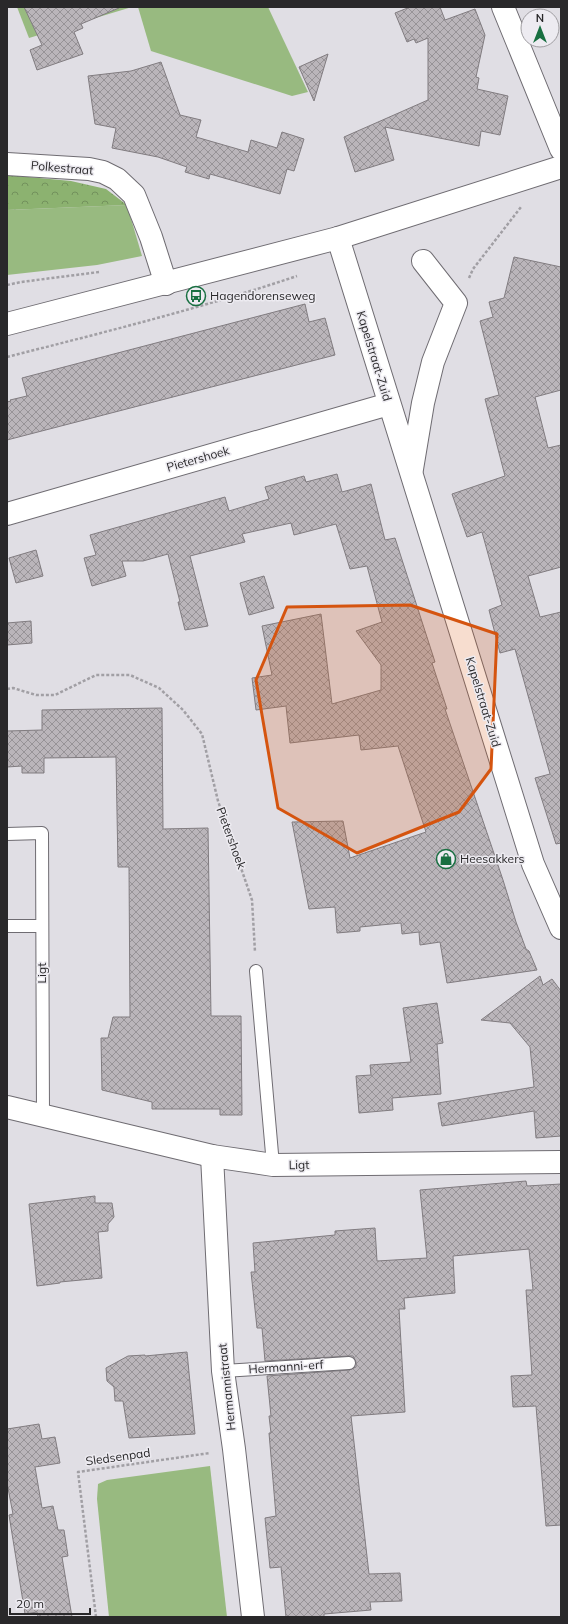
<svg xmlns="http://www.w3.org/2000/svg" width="568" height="1624" viewBox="0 0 568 1624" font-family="Mulish,sans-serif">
  <defs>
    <pattern id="forest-crowns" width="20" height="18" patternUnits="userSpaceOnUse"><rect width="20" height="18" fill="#8cb270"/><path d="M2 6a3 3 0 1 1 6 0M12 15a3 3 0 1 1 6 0" fill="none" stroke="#72915c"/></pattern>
    <pattern id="building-cross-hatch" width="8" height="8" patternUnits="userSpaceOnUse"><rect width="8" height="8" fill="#bab5ba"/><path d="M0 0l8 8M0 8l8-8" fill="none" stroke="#979397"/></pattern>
  </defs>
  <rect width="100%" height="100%" fill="#e0dee4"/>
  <!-- grass -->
  <g fill="#98ba80">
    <path d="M 17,7 L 132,7 L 29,38 Z"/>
    <path d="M 138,7 L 268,7 L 308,92 L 292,96 L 151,51 Z"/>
    <path d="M 127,205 L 142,256 L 97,265 L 7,275 L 7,210 Z"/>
    <path d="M 210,1466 L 227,1617 L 109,1617 L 97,1499 L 98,1484 L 107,1480 Z"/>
  </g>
  <!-- forest -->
  <path fill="url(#forest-crowns)" d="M 7,175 L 71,181 L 106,189 L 127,205 L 7,210 Z"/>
  <!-- building -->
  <g fill="url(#building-cross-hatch)" stroke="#817c80">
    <path d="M 24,7 L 119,7 L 119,8 L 81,24 L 83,28 L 74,32 L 83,54 L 37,70 L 30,50 L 42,45 Z"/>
    <path d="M 410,7 L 440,7 L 445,20 L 475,9 L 485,35 L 476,77 L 479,78 L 477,89 L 508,96 L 500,135 L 481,131 L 479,146 L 385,127 L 394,160 L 355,172 L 344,137 L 428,100 L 428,38 L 416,43 L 414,39 L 407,42 L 395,13 Z"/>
    <path d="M 328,54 L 314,101 L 299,67 Z"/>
    <path d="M 161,62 L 180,115 L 201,120 L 196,137 L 248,152 L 251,140 L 277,148 L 282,132 L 304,139 L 294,171 L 287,169 L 280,194 L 210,174 L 209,179 L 185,172 L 187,167 L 158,157 L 112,148 L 116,128 L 95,124 L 88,76 L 131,71 Z"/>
    <path d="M 514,257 L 561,267 L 561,390 L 535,397 L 548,448 L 561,445 L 561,567 L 528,576 L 540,617 L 561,612 L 561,843 L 556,844 L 535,778 L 550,774 L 515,649 L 500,653 L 489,610 L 502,605 L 482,532 L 467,537 L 452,494 L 505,476 L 485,399 L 499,395 L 480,321 L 493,317 L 489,302 L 504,298 Z"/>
    <path d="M 305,304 L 309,322 L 325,318 L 335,355 L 7,440 L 7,402 L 11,401 L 10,400 L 27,396 L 22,378 Z"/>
    <path d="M 337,474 L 342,492 L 371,484 L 385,540 L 395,538 L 435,662 L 432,663 L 447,709 L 445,709 L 503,880 L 516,922 L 526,949 L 529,951 L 537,970 L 447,983 L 440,942 L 420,945 L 419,932 L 402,934 L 401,923 L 360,927 L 360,931 L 337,933 L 335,907 L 309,909 L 292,822 L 343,821 L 350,858 L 426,832 L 398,746 L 361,750 L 359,735 L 290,743 L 286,706 L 256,710 L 252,678 L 272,675 L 262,626 L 321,614 L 332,704 L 381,690 L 381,665 L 356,631 L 382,622 L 367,566 L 350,569 L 336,524 L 294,535 L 291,523 L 242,534 L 245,542 L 190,556 L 208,626 L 185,630 L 178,602 L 180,602 L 168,554 L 143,561 L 122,561 L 126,576 L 92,586 L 84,558 L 96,555 L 90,535 L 225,497 L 229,511 L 269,499 L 265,487 L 304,476 L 306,482 Z"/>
    <path d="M 36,550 L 43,576 L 16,583 L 9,558 Z"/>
    <path d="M 264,576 L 274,608 L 249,615 L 240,583 Z"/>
    <path d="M 31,621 L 32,643 L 7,645 L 7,623 Z"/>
    <path d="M 162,708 L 163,829 L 208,828 L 211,1016 L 241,1016 L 242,1115 L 220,1115 L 220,1109 L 152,1109 L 152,1102 L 102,1090 L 101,1038 L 108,1038 L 113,1017 L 130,1017 L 129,867 L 118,867 L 116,757 L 44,758 L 44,773 L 22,773 L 22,766 L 7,767 L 7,731 L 42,730 L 42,710 Z"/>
    <path d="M 540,976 L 543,985 L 552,979 L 561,991 L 561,1136 L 536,1138 L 534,1111 L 442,1126 L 438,1103 L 534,1087 L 530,1047 L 510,1023 L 481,1020 Z"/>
    <path d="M 437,1003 L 443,1043 L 437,1044 L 441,1094 L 392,1098 L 393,1110 L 359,1113 L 356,1076 L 371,1075 L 370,1065 L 411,1062 L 403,1008 Z"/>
    <path d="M 526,1181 L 527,1186 L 561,1184 L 561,1525 L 546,1526 L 536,1406 L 513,1407 L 511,1376 L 532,1375 L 526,1290 L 533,1290 L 529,1249 L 453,1256 L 455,1293 L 404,1298 L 405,1309 L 399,1309 L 405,1412 L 351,1416 L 369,1574 L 400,1573 L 402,1601 L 370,1602 L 371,1610 L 324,1614 L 324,1617 L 286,1617 L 281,1567 L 270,1568 L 265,1518 L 276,1516 L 269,1433 L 271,1433 L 269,1416 L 271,1416 L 267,1376 L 349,1370 L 356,1367 L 356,1362 L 353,1356 L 349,1356 L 265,1361 L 262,1328 L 257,1328 L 251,1272 L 255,1272 L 253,1243 L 335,1235 L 335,1231 L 375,1228 L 377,1261 L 427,1258 L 420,1190 Z"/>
    <path d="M 95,1196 L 95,1203 L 112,1203 L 114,1217 L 108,1224 L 108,1231 L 98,1232 L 102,1278 L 60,1282 L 60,1283 L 37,1286 L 29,1204 Z"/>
    <path d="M 187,1352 L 195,1434 L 129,1438 L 123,1401 L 115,1401 L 114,1387 L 107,1381 L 106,1368 L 128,1356 L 145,1355 L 145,1356 Z"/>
    <path d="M 39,1424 L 42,1439 L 55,1437 L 60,1463 L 35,1467 L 42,1508 L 53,1506 L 58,1530 L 64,1530 L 68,1556 L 62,1557 L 72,1617 L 38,1617 L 37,1612 L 25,1614 L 9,1515 L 13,1514 L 7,1483 L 7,1429 Z"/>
  </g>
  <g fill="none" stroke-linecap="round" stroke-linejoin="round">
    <!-- lane casing -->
    <g stroke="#6f6c72" stroke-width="14">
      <g id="lane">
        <path d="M 7,834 L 42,833 L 43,1116"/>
        <path d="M 7,926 L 42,926"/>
        <path d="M 256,971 L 273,1165"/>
        <path d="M 223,1371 L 349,1363"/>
      </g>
    </g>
    <!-- street casing -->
    <g stroke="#6f6c72" stroke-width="24">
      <g id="street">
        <path d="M 503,7 L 561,149"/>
        <path d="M 7,164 L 89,169 L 103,172 L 117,179 L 134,195 L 151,237 L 166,284"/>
        <path d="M 338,238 L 533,864 L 561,928"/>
        <path d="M 412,469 L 423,403 L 433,362 L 456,303 L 423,261"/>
        <path d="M 7,514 L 389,404"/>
        <path d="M 7,1107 L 212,1156 L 273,1165 L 561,1162"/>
        <path d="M 212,1156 L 223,1371 L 234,1449 L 253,1617"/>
      </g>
    </g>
    <!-- secondary casing -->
    <g stroke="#6f6c72" stroke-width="24">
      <path id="secondary" d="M 7,324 L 338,238 L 561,167"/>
    </g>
    <!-- path -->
    <g stroke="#a19fa4" stroke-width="2.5" stroke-dasharray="3 2" stroke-linecap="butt">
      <path d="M 469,278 L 473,269 L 521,207"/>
      <path d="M 7,285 L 21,282 L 99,272"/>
      <path d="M 7,357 C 105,332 202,308 297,276"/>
      <path d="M 7,689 L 13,688 L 36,695 L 55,695 L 96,675 L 130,675 L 159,688 L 183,710 L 202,734 L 218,801 L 252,900 L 255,952"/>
      <path d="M 96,1617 L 78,1472 L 210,1453"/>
    </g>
    <!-- lane -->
    <use href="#lane" stroke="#fff" stroke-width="12"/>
    <!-- street -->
    <use href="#street" stroke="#fff" stroke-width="22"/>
    <!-- secondary -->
    <use href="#secondary" stroke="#fff" stroke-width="22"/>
  </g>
  <!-- marked area -->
  <path fill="#d5540f" fill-opacity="0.2" stroke="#d5540f" stroke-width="3" stroke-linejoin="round" d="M 410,605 L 497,634 L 491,769 L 459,812 L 357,853 L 278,808 L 256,680 L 287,607 Z"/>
  <!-- icons -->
  <defs>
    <g id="bus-ring" transform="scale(1)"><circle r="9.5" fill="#edebf1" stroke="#186f41" stroke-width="1.5"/><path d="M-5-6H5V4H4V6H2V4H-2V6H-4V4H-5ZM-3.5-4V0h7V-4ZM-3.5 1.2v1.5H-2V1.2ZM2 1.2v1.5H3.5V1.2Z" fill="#186f41"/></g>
    <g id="shop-ring" transform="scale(1)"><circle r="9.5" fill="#edebf1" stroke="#186f41" stroke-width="1.5"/><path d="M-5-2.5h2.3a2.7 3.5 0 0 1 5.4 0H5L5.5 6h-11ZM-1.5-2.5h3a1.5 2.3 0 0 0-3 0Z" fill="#186f41"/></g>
  </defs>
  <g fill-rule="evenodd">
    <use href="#bus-ring" x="196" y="296"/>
    <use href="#shop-ring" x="446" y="859"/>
  </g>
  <g text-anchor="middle" stroke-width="3" stroke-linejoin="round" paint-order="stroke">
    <!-- street labels -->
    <g font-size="12" fill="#29282a" stroke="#edebf1">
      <text transform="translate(62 168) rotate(5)" y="4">Polkestraat</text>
      <text transform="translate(374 356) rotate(73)" y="4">Kapelstraat-Zuid</text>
      <text transform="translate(198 459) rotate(-16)" y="4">Pietershoek</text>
      <text transform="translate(483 702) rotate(73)" y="4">Kapelstraat-Zuid</text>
      <text transform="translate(231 838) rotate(70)" y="4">Pietershoek</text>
      <text transform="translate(42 973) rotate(-90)" y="4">Ligt</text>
      <text transform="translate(299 1165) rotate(-1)" y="4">Ligt</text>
      <text transform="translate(286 1367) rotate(-4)" y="4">Hermanni-erf</text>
      <text transform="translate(227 1387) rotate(-96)" y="4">Hermannistraat</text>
      <text transform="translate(118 1457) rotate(-8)" y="4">Sledsenpad</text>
    </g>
    <!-- poi labels -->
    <g font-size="12" fill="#29282a" stroke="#edebf1" text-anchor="start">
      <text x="210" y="300">Hagendorenseweg</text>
      <text x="460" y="863">Heesakkers</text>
    </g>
  </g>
  <!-- border -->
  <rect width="568" height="1624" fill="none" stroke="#29282a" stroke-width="16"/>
  <!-- north arrow -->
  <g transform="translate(540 28)"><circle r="19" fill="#edebf1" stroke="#9f9da1"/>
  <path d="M0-3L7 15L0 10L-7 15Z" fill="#186f41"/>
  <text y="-6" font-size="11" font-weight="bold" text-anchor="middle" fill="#29282a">N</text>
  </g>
  <!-- scale -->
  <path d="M10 1608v6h80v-6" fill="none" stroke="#29282a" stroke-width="2"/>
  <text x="16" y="1608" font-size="12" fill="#29282a" stroke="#edebf1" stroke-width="3" paint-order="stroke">20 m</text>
</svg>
